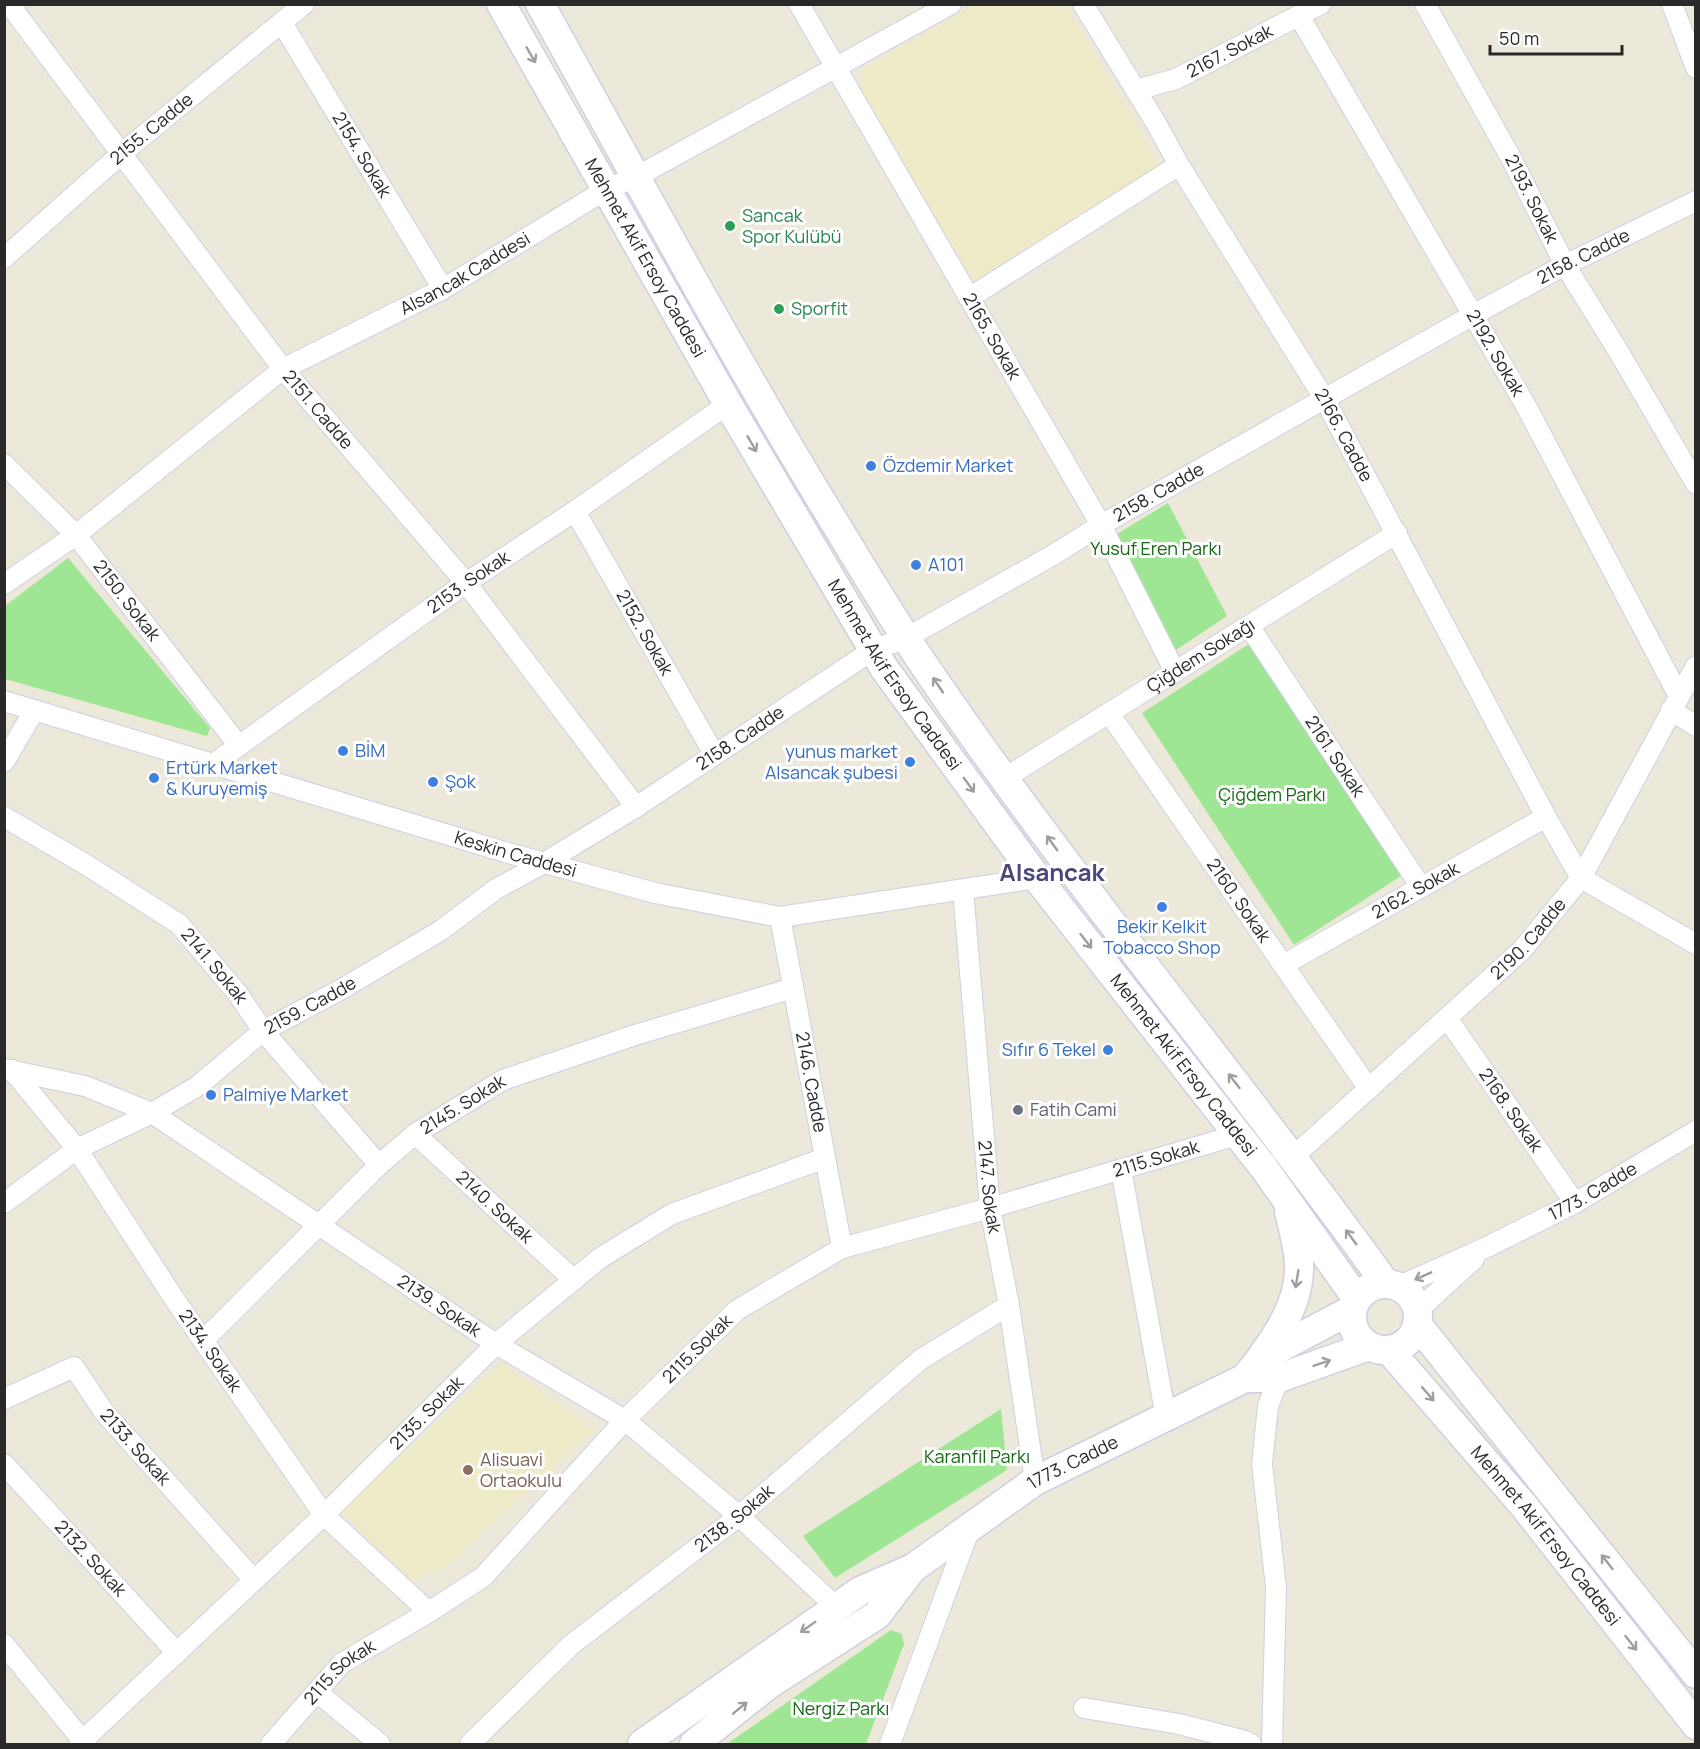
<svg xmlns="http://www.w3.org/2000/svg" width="1700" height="1749" viewBox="0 0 1700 1749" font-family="Manrope,sans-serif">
  <rect width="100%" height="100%" fill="#ece8da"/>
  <!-- education -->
  <g fill="#efeac8">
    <path d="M 972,5 L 1065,5 L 1161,167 L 975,282 L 859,94 L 864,69 Z"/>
    <path d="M 501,1363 L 594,1430 L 443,1569 L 411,1581 L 342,1510 Z"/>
  </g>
  <!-- green -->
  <g fill="#9ee693">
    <path d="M 1168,503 L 1227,616 L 1176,650 L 1114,536 Z"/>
    <path d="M 68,558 L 210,728 L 207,736 L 5,679 L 5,606 Z"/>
    <path d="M 1249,644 L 1401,876 L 1294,945 L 1142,713 Z"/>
    <path d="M 1001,1409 L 1007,1470 L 835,1578 L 803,1536 Z"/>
    <path d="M 891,1630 L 902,1634 L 904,1644 L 866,1744 L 727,1744 Z"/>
  </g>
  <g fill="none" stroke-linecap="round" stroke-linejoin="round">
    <!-- street casing -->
    <g stroke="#cfcfe3" stroke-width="22">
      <g id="street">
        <path id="s1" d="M 9,4 L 283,369 L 466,583 L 636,807"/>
        <path id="s2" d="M 799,4 L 1101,525 L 1175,672"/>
        <path id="s3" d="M 1083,4 L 1156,123 L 1179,165 L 1324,398 L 1546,817 L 1581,878 L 1696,944"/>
        <path id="s4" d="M 1425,4 L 1511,158 L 1565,265 L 1617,349 L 1696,484"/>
        <path d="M 1672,4 L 1696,68"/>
        <path id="s5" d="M 1299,16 L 1526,406 L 1679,696"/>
        <path id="s6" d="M 282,23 L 443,289"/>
        <path id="s7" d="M 1136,90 L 1176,79 L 1321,4"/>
        <path id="s8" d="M 4,258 L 121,154 L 304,4"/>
        <path d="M 969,298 L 1179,165"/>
        <path id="s9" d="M 4,464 L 76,535 L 239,746"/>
        <path id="s10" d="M 575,511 L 714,754"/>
        <path id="s11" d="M 4,584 L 76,535 L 283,369 L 443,289 L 607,189 L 636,177 L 951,4"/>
        <path id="s12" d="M 1249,626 L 1421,887"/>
        <path id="s13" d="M 4,701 L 505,852 L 655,893 L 780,917 L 1037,878"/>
        <path d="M 1671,710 L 1696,726"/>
        <path id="s14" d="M 1109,713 L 1369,1089"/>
        <path d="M 4,762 L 34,711"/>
        <path id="s15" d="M 212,765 L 466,583 L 575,511 L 728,404"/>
        <path id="s16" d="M 1005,778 L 1397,533"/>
        <path id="s17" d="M 4,817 L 85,864 L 179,924 L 238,994 L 263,1031 L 379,1165"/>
        <path id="s18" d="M 963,890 L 990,1208 L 1009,1305 L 1035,1481"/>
        <path id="s19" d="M 780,917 L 842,1248"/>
        <path id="s20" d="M 1283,965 L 1546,817"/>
        <path id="s21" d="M 1447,1018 L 1575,1203"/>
        <path id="s22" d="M 4,1069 L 85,1086 L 152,1113 L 496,1344 L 625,1420 L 739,1516 L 836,1607"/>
        <path id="s23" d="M 12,1070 L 77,1149 L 175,1300 L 324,1515 L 429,1612"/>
        <path id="s24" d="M 415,1134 L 574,1280"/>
        <path id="s25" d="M 1293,1157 L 1522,950 L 1581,878 L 1696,666"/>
        <path d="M 1121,1169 L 1166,1418"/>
        <path id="s26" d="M 4,1203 L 77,1149 L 152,1113 L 198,1086 L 263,1031 L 340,990 L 440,931 L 496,889 L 544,863 L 636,807 L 873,650 L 906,638 L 1053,555 L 1101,525 L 1473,315 L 1565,265 L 1696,201"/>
        <path id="s27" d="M 1397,1287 L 1487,1247 L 1575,1203 L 1696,1131"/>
        <path d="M 1417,1311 L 1474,1259"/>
        <path id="s28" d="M 204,1340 L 379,1165 L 415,1134 L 503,1080 L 635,1035 L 793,988"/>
        <path id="s29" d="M 4,1399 L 74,1367 L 104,1412 L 254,1580"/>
        <path id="s30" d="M 4,1464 L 177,1653"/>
        <path d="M 4,1644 L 83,1741"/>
        <path d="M 317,1692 L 380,1744"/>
        <path d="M 1084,1708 L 1179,1724 L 1245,1741 L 1251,1744"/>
        <path id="s31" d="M 79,1744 L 324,1515 L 496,1344 L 600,1258 L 672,1214 L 825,1158"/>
        <path id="s32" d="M 271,1744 L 342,1663 L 429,1612 L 483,1577 L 625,1420 L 737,1310 L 842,1248 L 990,1208 L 1237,1135"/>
        <path id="s33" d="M 470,1744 L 571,1645 L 739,1516 L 920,1360 L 1009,1305"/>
        <path d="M 890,1744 L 970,1528"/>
        <path d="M 1272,1744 L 1276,1587 L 1262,1464 L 1268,1406 L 1279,1378"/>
      </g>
    </g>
    <!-- secondary casing -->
    <g stroke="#cfcfe3" stroke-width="31">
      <g id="secondary">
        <path id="s34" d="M 501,4 L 728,404 L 884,668 L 1037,878 L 1264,1168 L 1357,1299"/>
        <path d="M 540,4 C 638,180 733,357 838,528 C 866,574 894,621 924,665 C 1069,879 1236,1075 1386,1284"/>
        <circle cx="1385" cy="1317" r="33"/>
        <path d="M 1417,1324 L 1696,1674"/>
        <path id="s35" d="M 1389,1350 L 1524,1506 L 1696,1725"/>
        <path d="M 1262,1356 C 1280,1331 1298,1303 1299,1271 C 1300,1252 1293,1230 1289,1211"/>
        <path d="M 1245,1378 L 1279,1378 L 1369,1346"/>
        <path id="s36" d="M 642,1744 L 860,1591 L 913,1568 L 1035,1481 L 1245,1378 L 1261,1358 L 1353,1309"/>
        <path d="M 694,1744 L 768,1685 L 877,1615 L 912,1569"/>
      </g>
    </g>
    <!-- street -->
    <use href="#street" stroke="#fff" stroke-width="20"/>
    <!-- secondary -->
    <use href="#secondary" stroke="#fff" stroke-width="28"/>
  </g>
  <!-- one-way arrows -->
  <defs><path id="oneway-shaft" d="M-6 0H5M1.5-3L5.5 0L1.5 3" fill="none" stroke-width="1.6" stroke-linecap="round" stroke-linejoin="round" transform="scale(1.5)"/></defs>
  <g stroke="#9f9f9f">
    <use href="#oneway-shaft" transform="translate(531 55) rotate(60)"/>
    <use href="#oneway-shaft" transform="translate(752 444) rotate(60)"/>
    <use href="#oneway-shaft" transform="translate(938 685) rotate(-124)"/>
    <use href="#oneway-shaft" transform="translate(969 785) rotate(54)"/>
    <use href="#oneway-shaft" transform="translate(1052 843) rotate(-126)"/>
    <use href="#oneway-shaft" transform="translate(1086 941) rotate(52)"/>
    <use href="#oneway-shaft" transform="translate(1234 1081) rotate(-128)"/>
    <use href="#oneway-shaft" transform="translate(1351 1237) rotate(-126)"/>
    <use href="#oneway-shaft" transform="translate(1423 1276) rotate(156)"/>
    <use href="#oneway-shaft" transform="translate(1297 1279) rotate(99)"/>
    <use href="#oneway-shaft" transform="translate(1322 1363) rotate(-19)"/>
    <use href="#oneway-shaft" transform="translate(1428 1394) rotate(49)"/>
    <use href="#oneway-shaft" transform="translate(1607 1562) rotate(-128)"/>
    <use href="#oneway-shaft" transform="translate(808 1627) rotate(145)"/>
    <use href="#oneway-shaft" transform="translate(1631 1643) rotate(52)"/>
    <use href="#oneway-shaft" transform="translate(740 1708) rotate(-39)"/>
  </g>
  <!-- markers -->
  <g fill="#2e9e5b" stroke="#fff" stroke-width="2">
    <circle cx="730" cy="226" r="6"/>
    <circle cx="779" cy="309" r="6"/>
  </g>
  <g fill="#3f7fe0" stroke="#fff" stroke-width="2">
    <circle cx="871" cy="466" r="6"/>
    <circle cx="916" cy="565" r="6"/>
    <circle cx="343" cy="751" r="6"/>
    <circle cx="910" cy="762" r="6"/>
    <circle cx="154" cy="778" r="6"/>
    <circle cx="433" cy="782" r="6"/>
    <circle cx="1162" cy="907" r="6"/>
    <circle cx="1108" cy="1050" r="6"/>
    <circle cx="211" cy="1095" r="6"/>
  </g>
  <circle fill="#6b7280" stroke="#fff" stroke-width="2" cx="1018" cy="1110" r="6"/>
  <circle fill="#8d6e63" stroke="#fff" stroke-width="2" cx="468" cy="1470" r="6"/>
  <g text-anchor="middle" stroke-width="6" stroke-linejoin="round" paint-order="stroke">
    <!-- street labels -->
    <g font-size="18" fill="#292929" stroke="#fff">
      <text dy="6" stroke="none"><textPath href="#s7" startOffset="102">2167. Sokak</textPath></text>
      <text dy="6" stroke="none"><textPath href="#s8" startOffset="196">2155. Cadde</textPath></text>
      <text dy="6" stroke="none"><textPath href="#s6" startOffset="154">2154. Sokak</textPath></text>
      <text dy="6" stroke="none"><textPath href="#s4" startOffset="222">2193. Sokak</textPath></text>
      <text dy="6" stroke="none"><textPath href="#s26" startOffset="1845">2158. Cadde</textPath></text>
      <text dy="6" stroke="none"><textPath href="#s34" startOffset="292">Mehmet Akif Ersoy Caddesi</textPath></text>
      <text dy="6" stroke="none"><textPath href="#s11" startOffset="558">Alsancak Caddesi</textPath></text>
      <text dy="6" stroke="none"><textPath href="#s2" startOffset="384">2165. Sokak</textPath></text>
      <text dy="6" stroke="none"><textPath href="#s5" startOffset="390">2192. Sokak</textPath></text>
      <text dy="6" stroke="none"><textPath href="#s1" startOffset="510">2151. Cadde</textPath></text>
      <text dy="6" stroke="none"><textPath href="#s3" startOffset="504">2166. Cadde</textPath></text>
      <text dy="6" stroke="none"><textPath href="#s26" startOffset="1359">2158. Cadde</textPath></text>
      <text dy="6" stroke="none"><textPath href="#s15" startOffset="315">2153. Sokak</textPath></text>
      <text dy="6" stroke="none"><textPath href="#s9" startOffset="184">2150. Sokak</textPath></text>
      <text dy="6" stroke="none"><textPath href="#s10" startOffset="140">2152. Sokak</textPath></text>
      <text dy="6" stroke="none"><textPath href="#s16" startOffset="231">Çiğdem Sokağı</textPath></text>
      <text dy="6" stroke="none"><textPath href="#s34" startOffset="778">Mehmet Akif Ersoy Caddesi</textPath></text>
      <text dy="6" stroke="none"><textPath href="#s26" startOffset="873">2158. Cadde</textPath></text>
      <text dy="6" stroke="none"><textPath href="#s12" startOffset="156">2161. Sokak</textPath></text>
      <text dy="6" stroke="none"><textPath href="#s13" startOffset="534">Keskin Caddesi</textPath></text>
      <text dy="6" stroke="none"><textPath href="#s20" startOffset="152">2162. Sokak</textPath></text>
      <text dy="6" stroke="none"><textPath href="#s14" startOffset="228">2160. Sokak</textPath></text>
      <text dy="6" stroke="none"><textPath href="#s25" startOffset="321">2190. Cadde</textPath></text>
      <text dy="6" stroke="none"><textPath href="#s17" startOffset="260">2141. Sokak</textPath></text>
      <text dy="6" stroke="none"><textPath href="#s26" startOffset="366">2159. Cadde</textPath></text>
      <text dy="6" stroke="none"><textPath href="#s34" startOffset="1264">Mehmet Akif Ersoy Caddesi</textPath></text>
      <text dy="6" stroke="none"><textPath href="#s19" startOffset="168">2146. Cadde</textPath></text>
      <text dy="6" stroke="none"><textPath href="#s28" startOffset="351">2145. Sokak</textPath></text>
      <text dy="6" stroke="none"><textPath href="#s21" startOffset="112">2168. Sokak</textPath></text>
      <text dy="6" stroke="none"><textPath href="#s32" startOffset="1090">2115.Sokak</textPath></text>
      <text dy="6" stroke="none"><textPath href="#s18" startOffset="298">2147. Sokak</textPath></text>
      <text dy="6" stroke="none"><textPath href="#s27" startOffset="218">1773. Cadde</textPath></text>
      <text dy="6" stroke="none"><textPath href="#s24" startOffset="108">2140. Sokak</textPath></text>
      <text dy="6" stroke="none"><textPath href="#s22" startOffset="501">2139. Sokak</textPath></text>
      <text dy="6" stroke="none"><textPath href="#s32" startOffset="586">2115.Sokak</textPath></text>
      <text dy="6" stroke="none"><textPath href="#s23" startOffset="344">2134. Sokak</textPath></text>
      <text dy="6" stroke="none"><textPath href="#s31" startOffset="480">2135. Sokak</textPath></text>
      <text dy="6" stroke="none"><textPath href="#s29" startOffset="178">2133. Sokak</textPath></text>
      <text dy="6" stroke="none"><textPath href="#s36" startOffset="516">1773. Cadde</textPath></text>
      <text dy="6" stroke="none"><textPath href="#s33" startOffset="348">2138. Sokak</textPath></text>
      <text dy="6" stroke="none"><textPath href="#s35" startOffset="243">Mehmet Akif Ersoy Caddesi</textPath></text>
      <text dy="6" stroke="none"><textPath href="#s30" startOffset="128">2132. Sokak</textPath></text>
      <text dy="6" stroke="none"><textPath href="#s32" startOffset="100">2115.Sokak</textPath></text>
    </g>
    <!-- leisure labels -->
    <g font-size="18" fill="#27864d" stroke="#fff" text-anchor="start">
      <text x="742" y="222">Sancak<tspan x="742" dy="21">Spor Kulübü</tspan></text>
      <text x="791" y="315">Sporfit</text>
    </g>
    <!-- shop labels -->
    <g font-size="18" fill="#366cbe" stroke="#fff" text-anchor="start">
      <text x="883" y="472">Özdemir Market</text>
      <text x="928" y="571">A101</text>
      <text x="355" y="757">BİM</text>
      <text x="898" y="758" text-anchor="end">yunus market<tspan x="898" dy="21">Alsancak şubesi</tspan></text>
      <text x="166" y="774">Ertürk Market<tspan x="166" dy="21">&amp; Kuruyemiş</tspan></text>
      <text x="445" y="788">Şok</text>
      <text x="1162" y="933" text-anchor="middle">Bekir Kelkit<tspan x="1162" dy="21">Tobacco Shop</tspan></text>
      <text x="1096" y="1056" text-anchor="end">Sıfır 6 Tekel</text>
      <text x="223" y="1101">Palmiye Market</text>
    </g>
    <!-- park labels -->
    <g font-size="18" fill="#166916" stroke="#fff">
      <text x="1156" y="555">Yusuf Eren Parkı</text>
      <text x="1272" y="801">Çiğdem Parkı</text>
      <text x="977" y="1463">Karanfil Parkı</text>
      <text x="841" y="1715">Nergiz Parkı</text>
    </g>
    <!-- worship labels -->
    <g font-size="18" fill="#5b616d" stroke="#fff" text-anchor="start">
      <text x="1030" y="1116">Fatih Cami</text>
    </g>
    <!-- education labels -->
    <g font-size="18" fill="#785e54" stroke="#fff" text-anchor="start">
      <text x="480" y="1466">Alisuavi<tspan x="480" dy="21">Ortaokulu</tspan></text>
    </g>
    <!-- district labels -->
    <g font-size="24" font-weight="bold" fill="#49477c" stroke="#fff">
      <text x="1052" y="881">Alsancak</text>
    </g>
  </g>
  <!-- border -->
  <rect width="1700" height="1749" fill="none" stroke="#292929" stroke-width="12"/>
  <!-- scale -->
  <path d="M1490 45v9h132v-9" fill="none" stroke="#292929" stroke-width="3"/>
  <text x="1499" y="45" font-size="18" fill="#292929" stroke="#ffffff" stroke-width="4.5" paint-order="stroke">50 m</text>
</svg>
